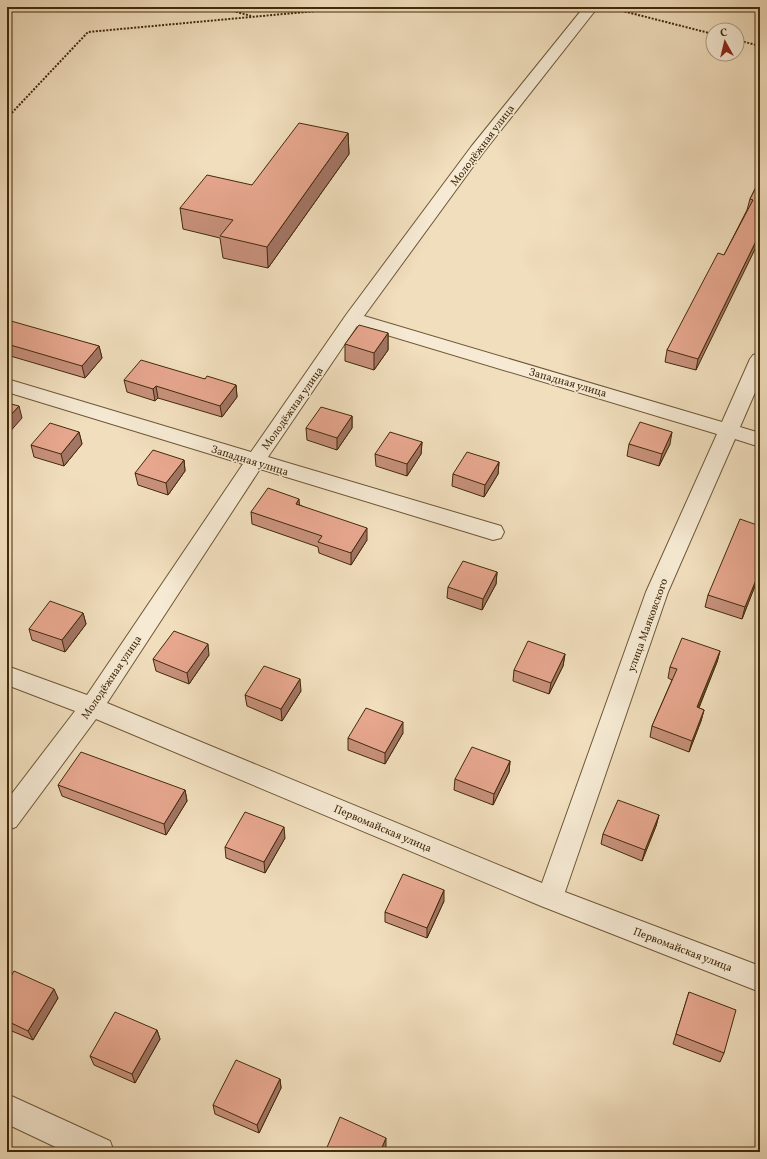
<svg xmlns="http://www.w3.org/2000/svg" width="767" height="1159" viewBox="0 0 767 1159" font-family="Vollkorn,serif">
  <rect width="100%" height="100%" fill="#f1debd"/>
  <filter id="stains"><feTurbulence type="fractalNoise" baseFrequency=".005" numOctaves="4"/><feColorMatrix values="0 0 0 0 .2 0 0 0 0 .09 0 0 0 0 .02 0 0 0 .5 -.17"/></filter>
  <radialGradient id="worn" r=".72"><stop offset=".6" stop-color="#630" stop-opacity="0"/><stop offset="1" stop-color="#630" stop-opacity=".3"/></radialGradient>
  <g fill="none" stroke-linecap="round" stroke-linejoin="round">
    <!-- street casing -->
    <g stroke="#6e5736" stroke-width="2">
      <g id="street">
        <path d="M 584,7 L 598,7 L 483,153 L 364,316 L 722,422 L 750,359 L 753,355 L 760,353 L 760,381 L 740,427 L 760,433 L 760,447 L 735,439 L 668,592 L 565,892 L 760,966 L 760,992 L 541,906 L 96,719 L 16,827 L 7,830 L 7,800 L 75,711 L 7,685 L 7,666 L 87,695 L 243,464 L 7,392 L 7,379 L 251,452 L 346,315 L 471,147 ZM 357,326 L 717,434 L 646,592 L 542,883 L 107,703 L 260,469 L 493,540 L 501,538 L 504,532 L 501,526 L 268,457 Z"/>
        <path d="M 7,1094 L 110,1141 L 114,1152 L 66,1152 L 7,1124 Z"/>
      </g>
    </g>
    <!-- path -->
    <g stroke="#422a09" stroke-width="2" stroke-dasharray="2 1.5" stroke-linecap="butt">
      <path d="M 219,7 L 251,16"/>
      <path d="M 611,8 L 713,34"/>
      <path d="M 737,40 L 760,46"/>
      <path d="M 7,118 L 88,32 L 327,10 L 340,7"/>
    </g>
    <!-- street -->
    <use href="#street" fill="#f6ead4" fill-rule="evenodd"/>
  </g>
  <!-- wall -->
  <g fill="#c7907b" stroke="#422a09">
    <path d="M 348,133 L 349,154 L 268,268 L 223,258 L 220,238 L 183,229 L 180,208 L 252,185 Z"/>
    <path d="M 760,179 L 696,370 L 665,362 L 667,350 L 724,255 L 747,210 L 750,199 Z"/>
    <path d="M 7,325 L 99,346 L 102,358 L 85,378 L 7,355 Z"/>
    <path d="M 388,333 L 388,350 L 374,370 L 345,361 L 345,344 Z"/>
    <path d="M 205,379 L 236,385 L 237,397 L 222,417 L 158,398 L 155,401 L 127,392 L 124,380 Z"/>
    <path d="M 352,416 L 352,428 L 337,450 L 307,440 L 306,428 Z"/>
    <path d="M 79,432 L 82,444 L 64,466 L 34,457 L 31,445 Z"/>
    <path d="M 422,442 L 421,454 L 407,476 L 376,466 L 375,454 Z"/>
    <path d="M 629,444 L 670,444 L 659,466 L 627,456 Z"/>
    <path d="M 184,460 L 185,471 L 168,495 L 138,485 L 135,473 Z"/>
    <path d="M 499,462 L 498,474 L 484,497 L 452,486 L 453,474 Z"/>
    <path d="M 300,505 L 367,540 L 351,565 L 319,553 L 318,547 L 252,524 L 251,512 Z"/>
    <path d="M 760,526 L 760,573 L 742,619 L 705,607 L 708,595 Z"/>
    <path d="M 497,572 L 496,584 L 482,610 L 447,598 L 448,587 Z"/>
    <path d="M 83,613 L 86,624 L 65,652 L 32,640 L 29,629 Z"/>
    <path d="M 720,651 L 717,662 L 699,708 L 704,710 L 701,721 L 689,752 L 650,737 L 652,726 L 672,680 L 668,678 L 670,667 Z"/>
    <path d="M 565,654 L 563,666 L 549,694 L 513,681 L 514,670 Z"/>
    <path d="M 209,655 L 189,684 L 156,671 L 153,659 Z"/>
    <path d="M 301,691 L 282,721 L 247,706 L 245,695 Z"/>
    <path d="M 403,733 L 385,764 L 348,750 L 348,738 Z"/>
    <path d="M 510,761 L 509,772 L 493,805 L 454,790 L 455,779 Z"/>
    <path d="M 58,785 L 185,790 L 187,801 L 166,835 L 62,796 Z"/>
    <path d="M 659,815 L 656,826 L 642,861 L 601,844 L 603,834 Z"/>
    <path d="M 285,838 L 265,873 L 226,858 L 225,847 Z"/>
    <path d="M 444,901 L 427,938 L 385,922 L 385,912 Z"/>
    <path d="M 7,983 L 58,998 L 33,1040 L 7,1029 Z"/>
    <path d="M 689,992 L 724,1053 L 720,1062 L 673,1044 Z"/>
    <path d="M 157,1030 L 160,1039 L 135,1083 L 94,1065 L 90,1056 Z"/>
    <path d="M 280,1079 L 281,1088 L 259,1133 L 215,1114 L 213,1105 Z"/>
  </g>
  <!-- shaded-wall -->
  <g fill="#a27564" stroke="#422a09">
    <path d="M 348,133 L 349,154 L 268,268 L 267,247 Z"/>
    <path d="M 760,233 L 760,239 L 696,370 L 698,359 Z"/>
    <path d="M 388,333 L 388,350 L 374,370 L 374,353 Z"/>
    <path d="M 99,346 L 102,358 L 85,378 L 82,366 Z"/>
    <path d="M 236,385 L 237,397 L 222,417 L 220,406 Z"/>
    <path d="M 156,386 L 158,398 L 155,401 L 153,389 Z"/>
    <path d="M 19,406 L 22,418 L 7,435 L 7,419 Z"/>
    <path d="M 352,416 L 352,428 L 337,450 L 337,438 Z"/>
    <path d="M 79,432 L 82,444 L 64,466 L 61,454 Z"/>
    <path d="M 672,432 L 670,444 L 659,466 L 662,454 Z"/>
    <path d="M 422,442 L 421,454 L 407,476 L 407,464 Z"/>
    <path d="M 184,460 L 185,471 L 168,495 L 166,483 Z"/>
    <path d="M 499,462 L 498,474 L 484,497 L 485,485 Z"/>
    <path d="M 299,499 L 300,511 L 296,504 Z"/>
    <path d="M 367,528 L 367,540 L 351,565 L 351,553 Z"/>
    <path d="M 760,570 L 760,573 L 742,619 L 745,607 Z"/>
    <path d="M 497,572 L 496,584 L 482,610 L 483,599 Z"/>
    <path d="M 83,613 L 86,624 L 65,652 L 62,640 Z"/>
    <path d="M 208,644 L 209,655 L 189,684 L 187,673 Z"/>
    <path d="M 720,651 L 717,662 L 694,718 L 697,707 Z"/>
    <path d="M 565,654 L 563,666 L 549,694 L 551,683 Z"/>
    <path d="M 300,679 L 301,691 L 282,721 L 281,709 Z"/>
    <path d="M 704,710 L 701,721 L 689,752 L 692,741 Z"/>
    <path d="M 403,722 L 403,733 L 385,764 L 385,753 Z"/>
    <path d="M 510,761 L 509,772 L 493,805 L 494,794 Z"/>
    <path d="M 185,790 L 187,801 L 166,835 L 164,824 Z"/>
    <path d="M 659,815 L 656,826 L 642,861 L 645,850 Z"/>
    <path d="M 284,827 L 285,838 L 265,873 L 264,862 Z"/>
    <path d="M 444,890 L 444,901 L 427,938 L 427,928 Z"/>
    <path d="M 54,989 L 58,998 L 33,1040 L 28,1031 Z"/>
    <path d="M 157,1030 L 160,1039 L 135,1083 L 132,1074 Z"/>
    <path d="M 280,1079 L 281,1088 L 259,1133 L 257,1125 Z"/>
    <path d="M 386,1138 L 386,1146 L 384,1152 L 380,1152 Z"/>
  </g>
  <!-- building -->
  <g fill="#e7a78f" stroke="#422a09">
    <path d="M 299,123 L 348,133 L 267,247 L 220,236 L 233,220 L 180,208 L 207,175 L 252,185 Z"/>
    <path d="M 760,179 L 760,233 L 698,359 L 667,350 L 718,253 L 724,255 L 753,200 L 750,199 Z"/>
    <path d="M 11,321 L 99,346 L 82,366 L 7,344 L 7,325 Z"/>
    <path d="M 359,325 L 388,333 L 374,353 L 345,344 Z"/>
    <path d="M 141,360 L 205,379 L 207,376 L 236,385 L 220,406 L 156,386 L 153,389 L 124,380 Z"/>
    <path d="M 7,403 L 19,406 L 7,419 Z"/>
    <path d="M 321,407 L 352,416 L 337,438 L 306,428 Z"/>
    <path d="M 640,422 L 672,432 L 662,454 L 629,444 Z"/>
    <path d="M 50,423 L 79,432 L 61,454 L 31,445 Z"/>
    <path d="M 390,432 L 422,442 L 407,464 L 375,454 Z"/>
    <path d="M 153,450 L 184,460 L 166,483 L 135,473 Z"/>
    <path d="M 467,452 L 499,462 L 485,485 L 453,474 Z"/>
    <path d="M 268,488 L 299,499 L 296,504 L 367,528 L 351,553 L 318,542 L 322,536 L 251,512 Z"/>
    <path d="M 740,519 L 760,526 L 760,570 L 745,607 L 708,595 Z"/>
    <path d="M 463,561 L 497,572 L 483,599 L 448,587 Z"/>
    <path d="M 50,601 L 83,613 L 62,640 L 29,629 Z"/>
    <path d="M 174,631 L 208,644 L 187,673 L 153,659 Z"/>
    <path d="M 682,638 L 720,651 L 697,707 L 704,710 L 692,741 L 652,726 L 677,669 L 670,667 Z"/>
    <path d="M 528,641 L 565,654 L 551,683 L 514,670 Z"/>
    <path d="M 264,666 L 300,679 L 281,709 L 245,695 Z"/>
    <path d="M 366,708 L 403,722 L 385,753 L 348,738 Z"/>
    <path d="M 472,747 L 510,761 L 494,794 L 455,779 Z"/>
    <path d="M 81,752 L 185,790 L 164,824 L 58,785 Z"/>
    <path d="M 618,800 L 659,815 L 645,850 L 603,834 Z"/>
    <path d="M 245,812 L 284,827 L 264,862 L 225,847 Z"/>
    <path d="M 403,874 L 444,890 L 427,928 L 385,912 Z"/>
    <path d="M 14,971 L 54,989 L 28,1031 L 7,1021 L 7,983 Z"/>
    <path d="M 689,992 L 736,1010 L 724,1053 L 676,1034 Z"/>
    <path d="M 115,1012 L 157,1030 L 132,1074 L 90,1056 Z"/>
    <path d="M 236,1060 L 280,1079 L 257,1125 L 213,1105 Z"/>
    <path d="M 340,1117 L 386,1138 L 380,1152 L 325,1152 Z"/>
  </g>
  <g text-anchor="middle" stroke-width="3" stroke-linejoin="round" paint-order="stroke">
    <!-- street labels -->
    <g font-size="11" fill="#422a09" stroke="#f6ead4">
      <text transform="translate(482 145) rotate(-53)" y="4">Молодёжная улица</text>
      <text transform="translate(568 382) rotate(16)" y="4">Западная улица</text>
      <text transform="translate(292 408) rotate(-55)" y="4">Молодёжная улица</text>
      <text transform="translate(250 460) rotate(17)" y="4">Западная улица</text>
      <text transform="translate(647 625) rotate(-70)" y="4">улица Маяковского</text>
      <text transform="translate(111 677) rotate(-56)" y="4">Молодёжная улица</text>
      <text transform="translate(383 828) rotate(23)" y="4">Первомайская улица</text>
      <text transform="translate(683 949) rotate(21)" y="4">Первомайская улица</text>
    </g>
  </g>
  <!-- margin -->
  <rect width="767" height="1159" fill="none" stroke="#f1debd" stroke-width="24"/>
  <rect x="8" y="8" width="751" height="1143" fill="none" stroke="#422a09" stroke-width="2"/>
  <rect x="12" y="12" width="743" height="1135" fill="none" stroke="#422a09"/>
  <!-- north arrow -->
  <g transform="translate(725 42) rotate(352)"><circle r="19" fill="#f6ead4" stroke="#ae9d83"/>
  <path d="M0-3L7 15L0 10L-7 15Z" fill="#8f2418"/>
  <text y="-6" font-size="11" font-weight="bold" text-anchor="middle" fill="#422a09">С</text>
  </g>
  <rect width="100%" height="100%" filter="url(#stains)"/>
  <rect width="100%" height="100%" fill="url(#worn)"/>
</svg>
